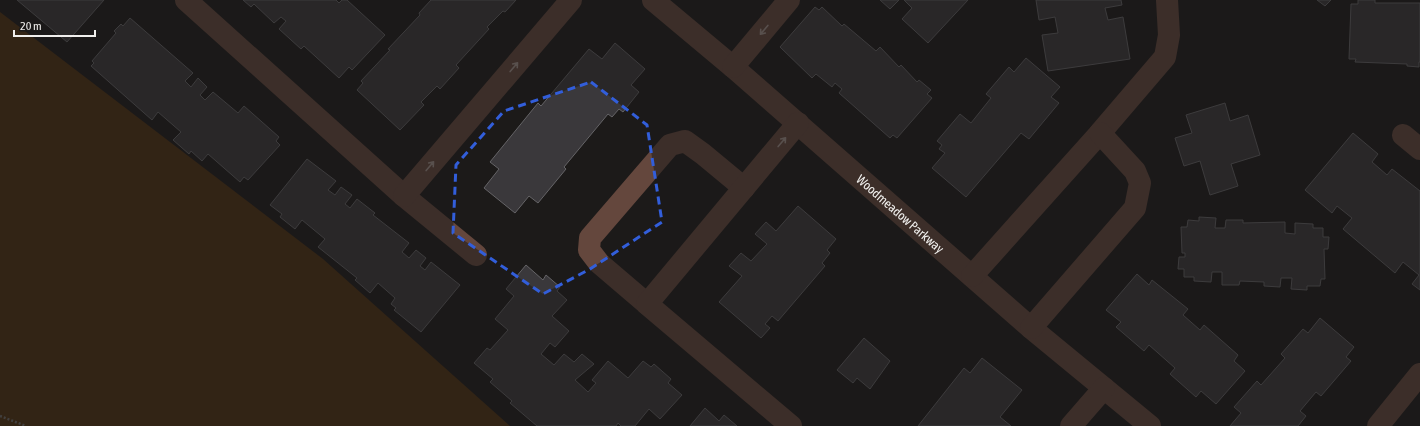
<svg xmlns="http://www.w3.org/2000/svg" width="1420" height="426" viewBox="0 0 1420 426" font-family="'Asap Condensed',sans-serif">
  <rect width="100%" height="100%" fill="#1c1a19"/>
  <!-- green -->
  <path fill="#4f3111" d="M 0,12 L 323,259 L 510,426 L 0,426 Z"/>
  <!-- building -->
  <g fill="#3a383b" stroke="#656467">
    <path d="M 17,0 L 104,0 L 67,42 Z"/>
    <path d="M 243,0 L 336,0 L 339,3 L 342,0 L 347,0 L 385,35 L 352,70 L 349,67 L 339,78 L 304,46 L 301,49 L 279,29 L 286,21 L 281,17 L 274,23 L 254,4 L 251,7 Z"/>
    <path d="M 431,0 L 516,0 L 505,12 L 503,11 L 487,27 L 489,29 L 456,65 L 459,68 L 440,89 L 437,86 L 421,102 L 424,105 L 400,130 L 357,90 L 363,83 L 361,81 L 390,50 L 388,49 L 420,15 L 419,13 Z"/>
    <path d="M 880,0 L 899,0 L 890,9 Z"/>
    <path d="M 904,0 L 968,0 L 928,43 L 902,19 L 912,8 Z"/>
    <path d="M 1036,0 L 1121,0 L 1122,5 L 1105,8 L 1108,20 L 1123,17 L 1130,59 L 1048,71 L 1042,35 L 1058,33 L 1055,17 L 1039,20 Z"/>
    <path d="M 1317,0 L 1331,0 L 1325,6 Z"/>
    <path d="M 1358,0 L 1375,0 L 1375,3 L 1420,3 L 1420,62 L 1419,62 L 1419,67 L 1407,66 L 1407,64 L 1355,62 L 1356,59 L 1349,59 L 1351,4 L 1358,4 Z"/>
    <path d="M 815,7 L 819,10 L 822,7 L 842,26 L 844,24 L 876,51 L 880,47 L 899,67 L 901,65 L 917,82 L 919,80 L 931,90 L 927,94 L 932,98 L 897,138 L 893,135 L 890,138 L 839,93 L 842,89 L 835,83 L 832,87 L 816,74 L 812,78 L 780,47 Z"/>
    <path d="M 130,18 L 193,73 L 185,81 L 191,87 L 198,78 L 207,87 L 200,95 L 205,100 L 213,92 L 238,113 L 244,106 L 279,137 L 276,141 L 280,145 L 248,180 L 244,177 L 240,182 L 208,154 L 202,161 L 191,151 L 189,154 L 173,140 L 181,132 L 158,112 L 152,120 L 91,66 L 94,63 L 92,61 L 116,33 L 114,31 L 121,24 L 123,26 Z"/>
    <path d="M 615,43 L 645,69 L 631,85 L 639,92 L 623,112 L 619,109 L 612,117 L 608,114 L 564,167 L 566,169 L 538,203 L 529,196 L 515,213 L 484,188 L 499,169 L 490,162 L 538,103 L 541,106 L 589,49 L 602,59 Z"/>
    <path d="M 1026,58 L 1060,87 L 1051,97 L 1059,103 L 1029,139 L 1021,133 L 966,197 L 932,168 L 945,153 L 939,149 L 942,145 L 937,141 L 960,114 L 971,123 L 991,98 L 986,94 L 1009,67 L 1014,72 Z"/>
    <path d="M 1225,103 L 1230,121 L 1248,115 L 1260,155 L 1231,164 L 1238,186 L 1210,195 L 1200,161 L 1184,166 L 1175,138 L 1192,133 L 1186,115 Z"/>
    <path d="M 1353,133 L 1378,154 L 1372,162 L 1387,175 L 1392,169 L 1420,191 L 1420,290 L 1412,284 L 1419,275 L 1403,262 L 1395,273 L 1343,229 L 1352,218 L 1337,206 L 1332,213 L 1305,190 Z"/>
    <path d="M 307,159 L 336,181 L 328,190 L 335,195 L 341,187 L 352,195 L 345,204 L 350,208 L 357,199 L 375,213 L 373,215 L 409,243 L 402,252 L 409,258 L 416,250 L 426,258 L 420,266 L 425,270 L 431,262 L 460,285 L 421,332 L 394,310 L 396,308 L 391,304 L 395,298 L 378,283 L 370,293 L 355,280 L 357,278 L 318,247 L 325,239 L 302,220 L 295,229 L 280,217 L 282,214 L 270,205 Z"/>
    <path d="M 798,206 L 836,239 L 827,250 L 830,253 L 822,263 L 825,266 L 778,321 L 772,316 L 765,324 L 770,328 L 761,338 L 719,302 L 742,276 L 729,266 L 741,253 L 751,261 L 767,244 L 755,234 L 766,222 L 776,231 Z"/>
    <path d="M 1199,217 L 1216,218 L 1215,228 L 1225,228 L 1226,220 L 1243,220 L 1243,223 L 1285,222 L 1285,233 L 1295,234 L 1295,223 L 1313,224 L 1313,228 L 1323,228 L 1323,237 L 1329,237 L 1328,249 L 1324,249 L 1325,279 L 1321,279 L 1320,286 L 1307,286 L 1307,290 L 1291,289 L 1292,278 L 1281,278 L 1280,287 L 1264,286 L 1264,282 L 1240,281 L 1239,285 L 1222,285 L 1222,272 L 1212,272 L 1211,282 L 1194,281 L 1194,277 L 1184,277 L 1184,269 L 1178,269 L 1179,257 L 1185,257 L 1185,253 L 1182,253 L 1181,227 L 1187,227 L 1188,220 L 1199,221 Z"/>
    <path d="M 526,265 L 543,280 L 546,275 L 560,287 L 557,291 L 567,300 L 552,316 L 569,331 L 555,347 L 550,343 L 541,354 L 554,365 L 564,354 L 574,362 L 582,354 L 594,364 L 575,380 L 588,392 L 596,383 L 592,380 L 608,361 L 628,378 L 643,361 L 651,367 L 654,364 L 671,379 L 668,383 L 682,395 L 660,419 L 649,409 L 635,426 L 621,426 L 618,423 L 616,426 L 537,426 L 510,403 L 512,401 L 490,382 L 493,379 L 474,363 L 487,348 L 490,350 L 508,330 L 495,319 L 514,296 L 506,289 Z"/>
    <path d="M 1137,274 L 1149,285 L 1152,280 L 1188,309 L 1183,315 L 1200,330 L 1204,325 L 1238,355 L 1234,361 L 1245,371 L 1216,404 L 1201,391 L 1196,397 L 1170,374 L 1175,368 L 1149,345 L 1144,351 L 1116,327 L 1121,322 L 1106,310 Z"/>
    <path d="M 1320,318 L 1354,347 L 1346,357 L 1351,361 L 1321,396 L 1316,392 L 1300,411 L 1306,416 L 1298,426 L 1230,426 L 1241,413 L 1234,407 L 1257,381 L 1261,385 L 1285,358 L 1281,354 L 1303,329 L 1308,333 Z"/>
    <path d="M 864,338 L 890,361 L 870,389 L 857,378 L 853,383 L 837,370 Z"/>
    <path d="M 982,358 L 1022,390 L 1000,417 L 1011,426 L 918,426 L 964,368 L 970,373 Z"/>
    <path d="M 705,408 L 719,421 L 724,415 L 737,426 L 690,426 Z"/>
  </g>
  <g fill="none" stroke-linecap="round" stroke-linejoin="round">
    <!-- path -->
    <path stroke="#71706e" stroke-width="2.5" stroke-dasharray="2 2" stroke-linecap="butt" d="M 0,416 L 26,426"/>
    <!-- minor -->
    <g stroke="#64473d" stroke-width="22">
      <path d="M 186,0 L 404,196 L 476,255"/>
      <path id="s1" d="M 653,0 L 733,67 L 1031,328 L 1150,426"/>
      <path d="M 733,67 L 789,0"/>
      <path d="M 1403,135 L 1420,149"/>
      <path d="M 404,196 L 571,0"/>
      <path d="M 972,276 L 1100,133 L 1165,57 L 1169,35 L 1167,0"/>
      <path d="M 647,304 L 599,263 L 589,250 L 590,238 L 670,145 L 685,141 L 703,154 L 744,188"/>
      <path d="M 1031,328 L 1135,208 L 1140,183 L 1135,171 L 1100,133"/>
      <path d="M 791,426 L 647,304 L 798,123"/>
      <path d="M 1071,426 L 1104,388"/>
      <path d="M 1378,426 L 1420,374"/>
    </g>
  </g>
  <!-- one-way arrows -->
  <defs><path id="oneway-shaft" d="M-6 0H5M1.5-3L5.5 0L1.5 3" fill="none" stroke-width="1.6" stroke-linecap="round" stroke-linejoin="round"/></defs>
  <g stroke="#a3938c">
    <use href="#oneway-shaft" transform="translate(764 30) rotate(130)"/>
    <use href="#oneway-shaft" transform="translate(514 67) rotate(-50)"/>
    <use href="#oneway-shaft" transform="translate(782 142) rotate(-50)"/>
    <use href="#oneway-shaft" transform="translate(430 166) rotate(-50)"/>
  </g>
  <!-- marked area -->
  <path d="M0 0H1420V426H0ZM 591,82 L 647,125 L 662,222 L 590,269 L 543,294 L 453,233 L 456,165 L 504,111 Z" fill="#1c1a19" fill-opacity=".55" fill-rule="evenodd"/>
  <path fill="none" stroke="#325eda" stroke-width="3" stroke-dasharray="8 5" stroke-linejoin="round" d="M 591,82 L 647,125 L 662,222 L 590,269 L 543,294 L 453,233 L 456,165 L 504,111 Z"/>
  <g text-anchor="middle" stroke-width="4" stroke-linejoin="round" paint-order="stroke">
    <!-- street labels -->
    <g font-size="13" fill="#f0efed" stroke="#1c1a19">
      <text dy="5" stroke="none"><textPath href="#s1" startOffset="327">Woodmeadow Parkway</textPath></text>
    </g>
  </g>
  <!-- scale -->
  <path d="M14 30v6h81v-6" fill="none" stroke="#f0efed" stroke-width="2"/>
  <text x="20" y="30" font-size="12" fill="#f0efed" stroke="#1c1a19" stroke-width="3" paint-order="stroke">20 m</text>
</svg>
